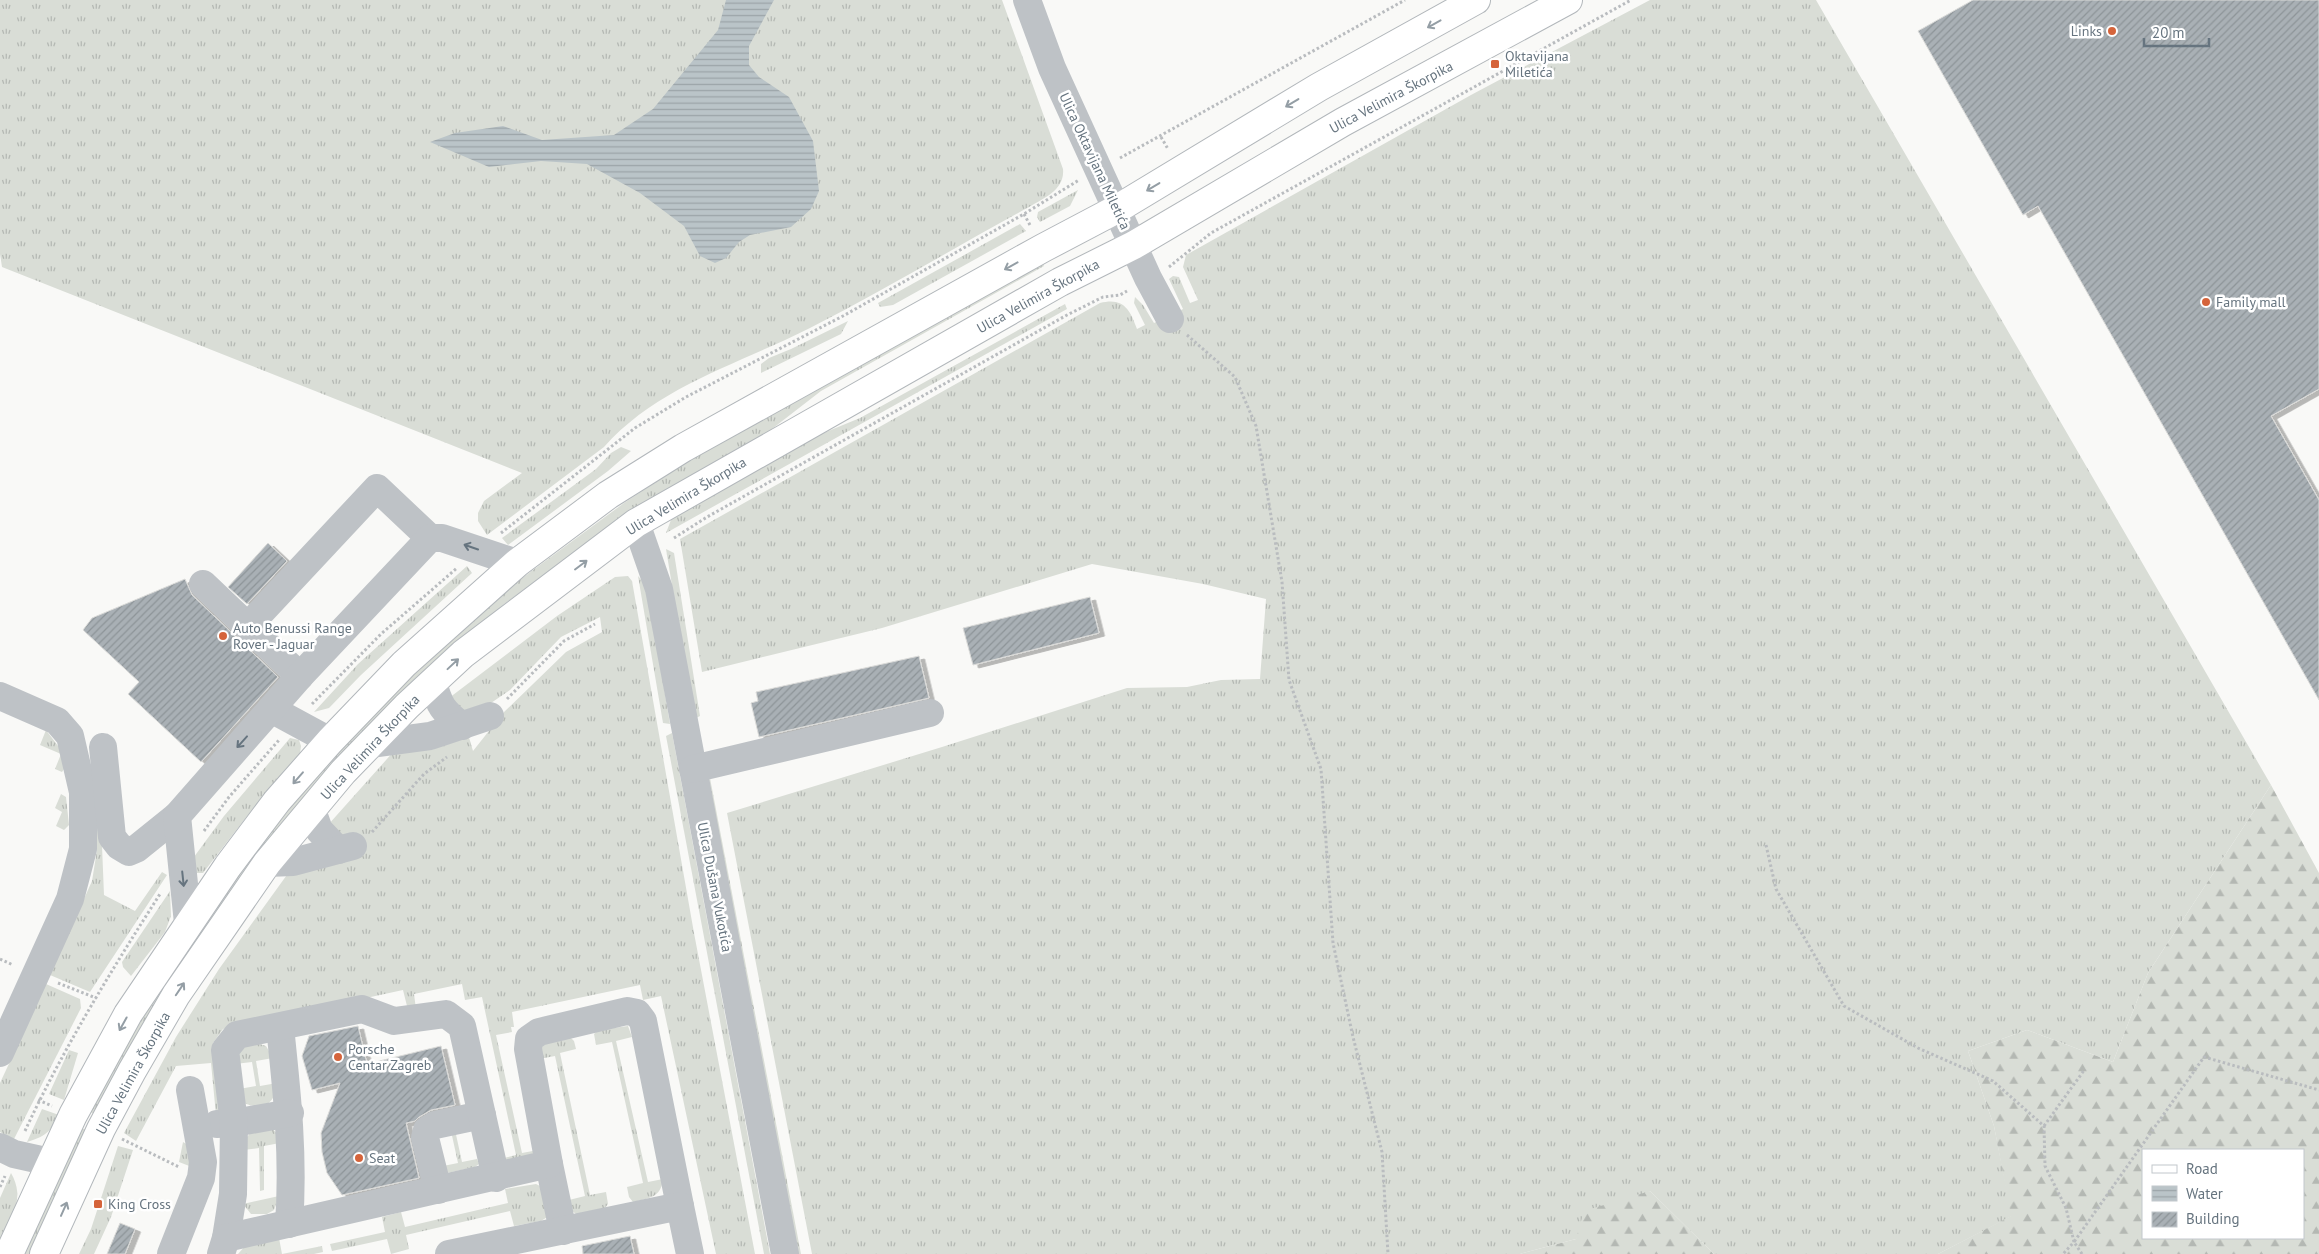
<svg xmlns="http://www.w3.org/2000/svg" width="2319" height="1254" viewBox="0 0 2319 1254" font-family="'PT Sans',sans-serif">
  <defs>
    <pattern id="grass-tufts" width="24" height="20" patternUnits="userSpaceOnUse" patternTransform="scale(1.25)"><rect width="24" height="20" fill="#d9ddd6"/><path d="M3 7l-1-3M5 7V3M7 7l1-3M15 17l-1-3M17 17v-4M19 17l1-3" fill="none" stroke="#b4b8b3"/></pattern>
    <pattern id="forest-firs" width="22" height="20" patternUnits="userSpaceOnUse" patternTransform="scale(1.25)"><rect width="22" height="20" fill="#d9ddd6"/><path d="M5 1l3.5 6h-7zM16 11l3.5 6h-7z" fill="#b4b8b3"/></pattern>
    <pattern id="water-rules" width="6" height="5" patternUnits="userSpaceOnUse" patternTransform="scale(1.25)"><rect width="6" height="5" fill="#bac4c8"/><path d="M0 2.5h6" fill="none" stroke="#9ba4a8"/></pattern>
    <pattern id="building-hatch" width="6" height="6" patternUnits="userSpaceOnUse" patternTransform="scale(1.25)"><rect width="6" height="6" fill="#a9b0b5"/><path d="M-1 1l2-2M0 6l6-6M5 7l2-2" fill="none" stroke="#8d9498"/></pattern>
    <filter id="shadow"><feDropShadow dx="5.5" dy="3" stdDeviation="0" flood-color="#0004"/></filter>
  </defs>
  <rect width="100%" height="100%" fill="#f9f9f7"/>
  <!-- grass -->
  <g fill="url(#grass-tufts)">
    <path d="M 0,0 L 1002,0 L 1063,169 C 1065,190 1044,198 1029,207 C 956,247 884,290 810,328 C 739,364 658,386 604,447 L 487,535 L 478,521 L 478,513 L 484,501 L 522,473 L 2,267 L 0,254 Z"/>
    <path d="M 1650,0 L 1816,0 L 2271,785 L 2148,973 L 2113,1062 L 2027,1030 L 1968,1051 L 1994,1126 L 2012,1216 L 1938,1254 L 1714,1254 L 1650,1191 L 1576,1239 L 1519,1254 L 812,1254 L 727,813 L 942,747 L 1127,688 L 1187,687 L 1221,680 L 1260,679 L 1266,599 L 1203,584 L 1092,564 L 882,628 L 702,672 L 680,539 L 1100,303 C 1123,297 1130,309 1137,329 L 1145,325 L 1134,303 L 1135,297 L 1143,305 L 1154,323 L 1183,309 L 1169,279 L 1173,276 L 1179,277 L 1190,303 L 1198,300 L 1183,267 L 1186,255 L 1471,95 Z"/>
    <path d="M 1078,190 L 1070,206 L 1040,222 L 1037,217 L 1038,212 Z"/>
    <path d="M 1020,224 L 1026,231 L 893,305 L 880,307 L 878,303 Z"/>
    <path d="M 1042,262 L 1044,266 L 821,391 L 768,432 L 614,523 L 503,605 L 413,684 L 95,1115 L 89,1111 L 146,1006 L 257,844 L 328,759 L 405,680 L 495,598 L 624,503 L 717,442 Z"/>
    <path d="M 1065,304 L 1067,309 L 666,533 L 674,512 L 804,441 L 860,418 Z"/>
    <path d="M 848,321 L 841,334 L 761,373 L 761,364 L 769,358 L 791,349 Z"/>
    <path d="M 621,447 L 631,451 L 608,471 L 508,545 L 502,538 L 596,469 L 611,453 Z"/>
    <path d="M 666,549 L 674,553 L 700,716 L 694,719 Z"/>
    <path d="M 467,566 L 472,573 L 361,675 L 329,708 L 314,712 L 358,664 Z"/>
    <path d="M 628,576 L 632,581 L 694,933 L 755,1254 L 716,1254 L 661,996 L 643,1000 L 640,985 L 512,1012 L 514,1027 L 511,1027 L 512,1032 L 496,1035 L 522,1153 L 538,1150 L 538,1156 L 504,1164 L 500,1159 L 516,1155 L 482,997 L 465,1000 L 462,984 L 414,994 L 416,1009 L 407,1006 L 403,990 L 223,1029 L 213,1043 L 221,1115 L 216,1115 L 211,1063 L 176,1066 L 136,1141 L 124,1133 L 176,1037 L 219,969 L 289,872 L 334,835 L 328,825 L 395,750 L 468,734 L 473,751 L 504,712 L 566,652 L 602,632 L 600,617 L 561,637 L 510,690 L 472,716 L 455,708 L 449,698 L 557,616 L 615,577 Z"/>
    <path d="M 638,576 L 647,586 L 670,724 L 663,723 Z"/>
    <path d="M 46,730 L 61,750 L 64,769 L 62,772 L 55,769 L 61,754 L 40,745 Z"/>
    <path d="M 672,733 L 770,1254 L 764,1254 L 666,736 Z"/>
    <path d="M 290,738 L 299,740 L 301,746 L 300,754 L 248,815 L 203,873 L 196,873 L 191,861 L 224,816 Z"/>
    <path d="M 91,760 L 101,821 L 104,895 L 135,911 L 162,872 L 167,875 L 90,992 L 50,975 L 92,881 L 97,850 Z"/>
    <path d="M 710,778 L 801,1254 L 795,1254 L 706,790 Z"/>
    <path d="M 61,794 L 66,797 L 69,825 L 64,830 L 56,826 L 62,812 L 55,808 Z"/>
    <path d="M 170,891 L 171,916 L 165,932 L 131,976 L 123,967 L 122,962 Z"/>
    <path d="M 46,984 L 80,999 L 81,1008 L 14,1139 L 11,1139 L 0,1132 L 0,1083 Z"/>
    <path d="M 628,1026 L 632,1037 L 616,1041 L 648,1182 L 663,1179 C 661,1198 649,1198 633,1202 L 629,1197 L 627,1187 L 643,1183 L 612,1042 L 596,1045 L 594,1034 L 598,1030 Z"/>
    <path d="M 569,1036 L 574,1041 L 576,1049 L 560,1053 L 590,1195 L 606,1192 L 608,1204 L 605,1208 L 576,1214 L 571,1210 L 569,1200 L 585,1196 L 555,1056 L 539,1059 L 540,1043 Z"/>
    <path d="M 257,1043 L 266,1046 L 273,1058 L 256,1061 L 260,1086 L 277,1083 C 276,1104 263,1111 244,1103 L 239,1089 L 256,1086 L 252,1062 L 235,1064 L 242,1048 Z"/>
    <path d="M 69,1050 L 78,1053 L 64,1100 L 49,1094 Z"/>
    <path d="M 42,1109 L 59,1115 C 51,1132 44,1137 27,1142 Z"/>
    <path d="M 80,1129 L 86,1129 L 32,1254 L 23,1254 Z"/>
    <path d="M 273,1129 L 278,1135 L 280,1143 L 264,1146 L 264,1190 L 260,1191 L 259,1148 L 243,1150 L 245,1140 L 250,1133 Z"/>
    <path d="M 455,1130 L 462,1162 L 477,1159 L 479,1164 L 475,1167 L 447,1173 L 443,1166 L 458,1163 L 451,1131 Z"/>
    <path d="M 183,1142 L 191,1147 L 197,1169 L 179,1162 Z"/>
    <path d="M 118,1146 L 133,1150 L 111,1217 L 94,1254 L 79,1254 L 91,1229 Z"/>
    <path d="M 11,1173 C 26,1199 11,1217 0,1242 L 0,1198 Z"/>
    <path d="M 536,1184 L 544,1188 L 549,1216 L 541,1221 L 514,1226 L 510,1211 L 406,1235 L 409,1249 L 391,1254 L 387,1239 L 332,1251 L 330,1244 L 385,1232 L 382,1217 L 401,1212 L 405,1227 L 508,1203 L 505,1189 Z"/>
    <path d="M 279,1196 L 274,1210 L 267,1214 L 251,1214 L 243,1204 Z"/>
    <path d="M 279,1238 L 282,1254 L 322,1246 L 323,1252 L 314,1254 L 238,1254 L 245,1246 Z"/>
  </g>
  <!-- forest -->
  <g fill="url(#forest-firs)" fill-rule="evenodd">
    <path d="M 2271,785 L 2319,873 L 2319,1254 L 1938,1254 L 2011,1216 L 1994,1126 L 1968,1051 L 2027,1030 L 2113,1062 L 2148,973 ZM 2303,1150 L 2303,1238 L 2143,1238 L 2143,1150 Z"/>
    <path d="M 1650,1191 L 1714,1254 L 1519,1254 L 1576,1239 L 1584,1211 Z"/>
  </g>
  <!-- water -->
  <path fill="url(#water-rules)" d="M 726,0 L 774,0 L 749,46 L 749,65 L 759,77 L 789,97 L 813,141 L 819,191 L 811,209 L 791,227 L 750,235 L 739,242 L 726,258 L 715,263 L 700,256 L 684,226 L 640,193 L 587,164 L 541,161 L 489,167 L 430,142 L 455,133 L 503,126 L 542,140 L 614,135 L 653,109 L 718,30 Z"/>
  <!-- building -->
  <g fill="url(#building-hatch)" stroke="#dbdbd9" filter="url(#shadow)">
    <path d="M 1973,0 L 2319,0 L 2319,389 L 2271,416 L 2319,500 L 2319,700 L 2038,206 L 2023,215 L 1918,31 Z"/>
    <path d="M 268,543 L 287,561 L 247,604 L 228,587 Z"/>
    <path d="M 185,579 L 192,595 L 278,677 L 201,762 L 128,694 L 139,682 L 83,630 L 92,618 Z"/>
    <path d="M 1090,597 L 1099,633 L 973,665 L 963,628 Z"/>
    <path d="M 919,656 L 929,698 L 759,737 L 751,703 L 758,701 L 756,692 Z"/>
    <path d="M 358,1026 L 367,1064 L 441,1046 L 455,1105 L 431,1110 L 419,1117 L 415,1121 L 406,1123 L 419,1178 L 342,1195 L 327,1173 L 322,1152 L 321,1133 L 340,1083 L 312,1090 L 302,1056 L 309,1036 Z"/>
    <path d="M 120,1223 L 135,1229 L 125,1254 L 107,1254 Z"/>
    <path d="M 630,1236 L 634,1254 L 583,1254 L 582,1246 Z"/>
  </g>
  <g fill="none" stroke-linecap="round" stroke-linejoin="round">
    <!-- major casing -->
    <g stroke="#b2b7bb" stroke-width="30">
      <g id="major">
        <path d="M 9,1254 L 73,1115 L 128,1014 L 228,866 L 277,801 L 330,741 L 404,664 L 517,563 L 608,495 L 683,448 L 1043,248 L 1117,209 L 1319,87 L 1476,0"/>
        <path d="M 44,1254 L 101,1129 L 132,1071 L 176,995 L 267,863 L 343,772 L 407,706 L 463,654 L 636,523 L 1060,282 L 1134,245 L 1343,122 L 1568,0"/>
      </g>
    </g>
    <!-- path -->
    <g stroke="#b9bcbf" stroke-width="3" stroke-dasharray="2.5 2.5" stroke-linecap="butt">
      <path d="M 1161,137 L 1168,149"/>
      <path d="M 1120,158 L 1405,0"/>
      <path d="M 1024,214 L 1031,227"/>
      <path d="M 1169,267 L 1211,233 L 1631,0"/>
      <path d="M 1187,335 L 1235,377 L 1256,426 L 1282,582 L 1289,680 L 1321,769 L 1333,943 L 1353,1037 L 1382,1152 L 1388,1254"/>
      <path d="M 501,533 L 635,428 L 686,397 L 843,316 L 1024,214 L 1079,180"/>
      <path d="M 674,538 L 707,517 L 1067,315 L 1103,297 L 1120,295 L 1127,291"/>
      <path d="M 507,699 L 564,641 L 595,624"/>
      <path d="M 312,704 L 381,634 L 457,568"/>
      <path d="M 204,831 L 229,797 L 279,740"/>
      <path d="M 372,832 L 424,774 L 447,757"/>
      <path d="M 1766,845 L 1776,889 L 1844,1006 L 1918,1048 L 1993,1081 L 2044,1126 L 2045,1166 L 2066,1208 L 2074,1242 L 2063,1254"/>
      <path d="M 0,959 L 13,965"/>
      <path d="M 58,983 L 96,998"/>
      <path d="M 38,1100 L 52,1106"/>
      <path d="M 2044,1126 L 2085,1069"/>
      <path d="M 25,1131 C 63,1049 111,971 160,894"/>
      <path d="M 122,1139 L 179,1167"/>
      <path d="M 0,1187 L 5,1176"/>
      <path d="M 2082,1254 L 2074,1242 L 2204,1057 L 2319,1090"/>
    </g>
    <!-- minor -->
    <g stroke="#bec2c6" stroke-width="28">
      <path d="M 1027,0 L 1052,68 L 1148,278 L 1170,319"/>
      <path d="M 636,523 L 659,589 L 785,1254"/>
      <path d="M 203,584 L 300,676"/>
      <path d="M 248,626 L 377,488 L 430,538"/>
      <path d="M 433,682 C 439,706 443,711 462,726"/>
      <path d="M 0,696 L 57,721 L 70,736 L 83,792 L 83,849 L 70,899 L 0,1053"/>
      <path d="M 271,709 L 330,741"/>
      <path d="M 370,744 L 430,736 L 490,716"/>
      <path d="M 103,747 L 112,837 L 119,846 L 129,852 L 136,849 L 177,816"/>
      <path d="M 693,769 L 930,713"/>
      <path d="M 312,810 L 319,830 L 338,850"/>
      <path d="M 267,863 L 293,862 L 353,846"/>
      <path d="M 188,923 L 177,816 L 300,676 L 430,538 L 442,538 L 517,563"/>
      <path d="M 280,1027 C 287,1093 294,1157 289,1224"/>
      <path d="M 217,1124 L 234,1123 L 290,1113"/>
      <path d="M 0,1147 L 14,1154 L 50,1162"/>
      <path d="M 549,1164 L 563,1231"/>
      <path d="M 438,1190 L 425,1138 L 427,1130 L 435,1125 L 482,1115"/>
      <path d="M 226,1238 L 233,1194 L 234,1123 L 225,1050 L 237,1035 L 362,1009 L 394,1021 L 446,1014 L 462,1026 L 496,1178"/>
      <path d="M 171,1254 L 201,1178 L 203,1162 L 190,1090"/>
      <path d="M 221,1254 L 226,1238 L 549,1164 L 528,1049 L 529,1039 L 539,1032 L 627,1011 L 637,1013 L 643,1021 L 680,1206"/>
      <path d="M 449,1254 L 680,1206 L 690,1254"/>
    </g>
    <!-- major -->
    <use href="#major" stroke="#fff" stroke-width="28"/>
  </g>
  <!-- one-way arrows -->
  <defs><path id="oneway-shaft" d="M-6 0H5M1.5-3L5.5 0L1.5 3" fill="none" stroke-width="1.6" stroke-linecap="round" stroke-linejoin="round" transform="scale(1.25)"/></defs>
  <g stroke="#949ea5">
    <use href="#oneway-shaft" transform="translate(1434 24) rotate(151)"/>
    <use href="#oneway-shaft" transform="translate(1292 103) rotate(149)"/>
    <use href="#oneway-shaft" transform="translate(1153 187) rotate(149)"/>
    <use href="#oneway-shaft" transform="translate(1011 266) rotate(151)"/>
    <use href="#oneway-shaft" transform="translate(581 565) rotate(-37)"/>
    <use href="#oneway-shaft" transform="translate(453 664) rotate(-43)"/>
    <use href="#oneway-shaft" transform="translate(298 778) rotate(131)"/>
    <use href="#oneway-shaft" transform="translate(180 989) rotate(-56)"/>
    <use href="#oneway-shaft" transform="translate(123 1024) rotate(119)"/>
    <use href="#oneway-shaft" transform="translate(64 1209) rotate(-66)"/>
  </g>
  <g stroke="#66747f">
    <use href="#oneway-shaft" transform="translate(471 547) rotate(-161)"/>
    <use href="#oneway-shaft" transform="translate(242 742) rotate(132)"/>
    <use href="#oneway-shaft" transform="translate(183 879) rotate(84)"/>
  </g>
  <!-- markers -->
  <g fill="#d5643b" stroke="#fff" stroke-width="2">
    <circle cx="2112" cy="31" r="5"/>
    <rect x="1490" y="59" width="10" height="10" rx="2.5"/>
    <circle cx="2206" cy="302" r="5"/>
    <circle cx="223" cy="636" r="5"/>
    <circle cx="338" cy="1057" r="5"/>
    <circle cx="359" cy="1158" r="5"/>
    <rect x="93" y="1199" width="10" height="10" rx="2.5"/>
  </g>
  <g text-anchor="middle" stroke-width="5" stroke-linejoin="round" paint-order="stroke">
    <!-- poi labels -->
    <g font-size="14" fill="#66747f" stroke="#fff" text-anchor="start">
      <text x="2102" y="36" text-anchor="end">Links</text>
      <text x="1505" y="61">Oktavijana<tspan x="1505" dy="16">Miletića</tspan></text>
      <text x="2216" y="307">Family mall</text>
      <text x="233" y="633">Auto Benussi Range<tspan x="233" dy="16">Rover - Jaguar</tspan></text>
      <text x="348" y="1054">Porsche<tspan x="348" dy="16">Centar Zagreb</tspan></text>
      <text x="369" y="1163">Seat</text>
      <text x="108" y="1209">King Cross</text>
    </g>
    <!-- street labels -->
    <g font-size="14" fill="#66747f" stroke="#fff">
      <text transform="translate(1391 97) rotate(-28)" y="5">Ulica Velimira Škorpika</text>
      <text transform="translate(1095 161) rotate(65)" y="5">Ulica Oktavijana Miletića</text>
      <text transform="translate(1038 296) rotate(-29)" y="5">Ulica Velimira Škorpika</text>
      <text transform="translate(686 496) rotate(-31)" y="5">Ulica Velimira Škorpika</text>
      <text transform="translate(370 747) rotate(-47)" y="5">Ulica Velimira Škorpika</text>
      <text transform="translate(715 887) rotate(79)" y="5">Ulica Dušana Vukotića</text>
      <text transform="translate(133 1073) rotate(-61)" y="5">Ulica Velimira Škorpika</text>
    </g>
  </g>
  <!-- legend -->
  <rect x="2142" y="1149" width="162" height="90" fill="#ffffff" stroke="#c2c7cc"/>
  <rect x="2152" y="1165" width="25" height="8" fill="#ffffff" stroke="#c2c7cc"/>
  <text x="2186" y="1174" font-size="15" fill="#66747f">Road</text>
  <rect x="2152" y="1186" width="25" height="15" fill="url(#water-rules)" stroke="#c2c7cc"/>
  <text x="2186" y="1199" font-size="15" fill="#66747f">Water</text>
  <rect x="2152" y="1212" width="25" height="15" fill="url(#building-hatch)" stroke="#c2c7cc"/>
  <text x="2186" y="1224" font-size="15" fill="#66747f">Building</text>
  <!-- scale -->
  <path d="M2144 38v8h65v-8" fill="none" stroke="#66747f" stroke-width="2.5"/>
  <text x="2152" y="38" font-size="15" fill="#66747f" stroke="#ffffff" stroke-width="4" paint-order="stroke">20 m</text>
</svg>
